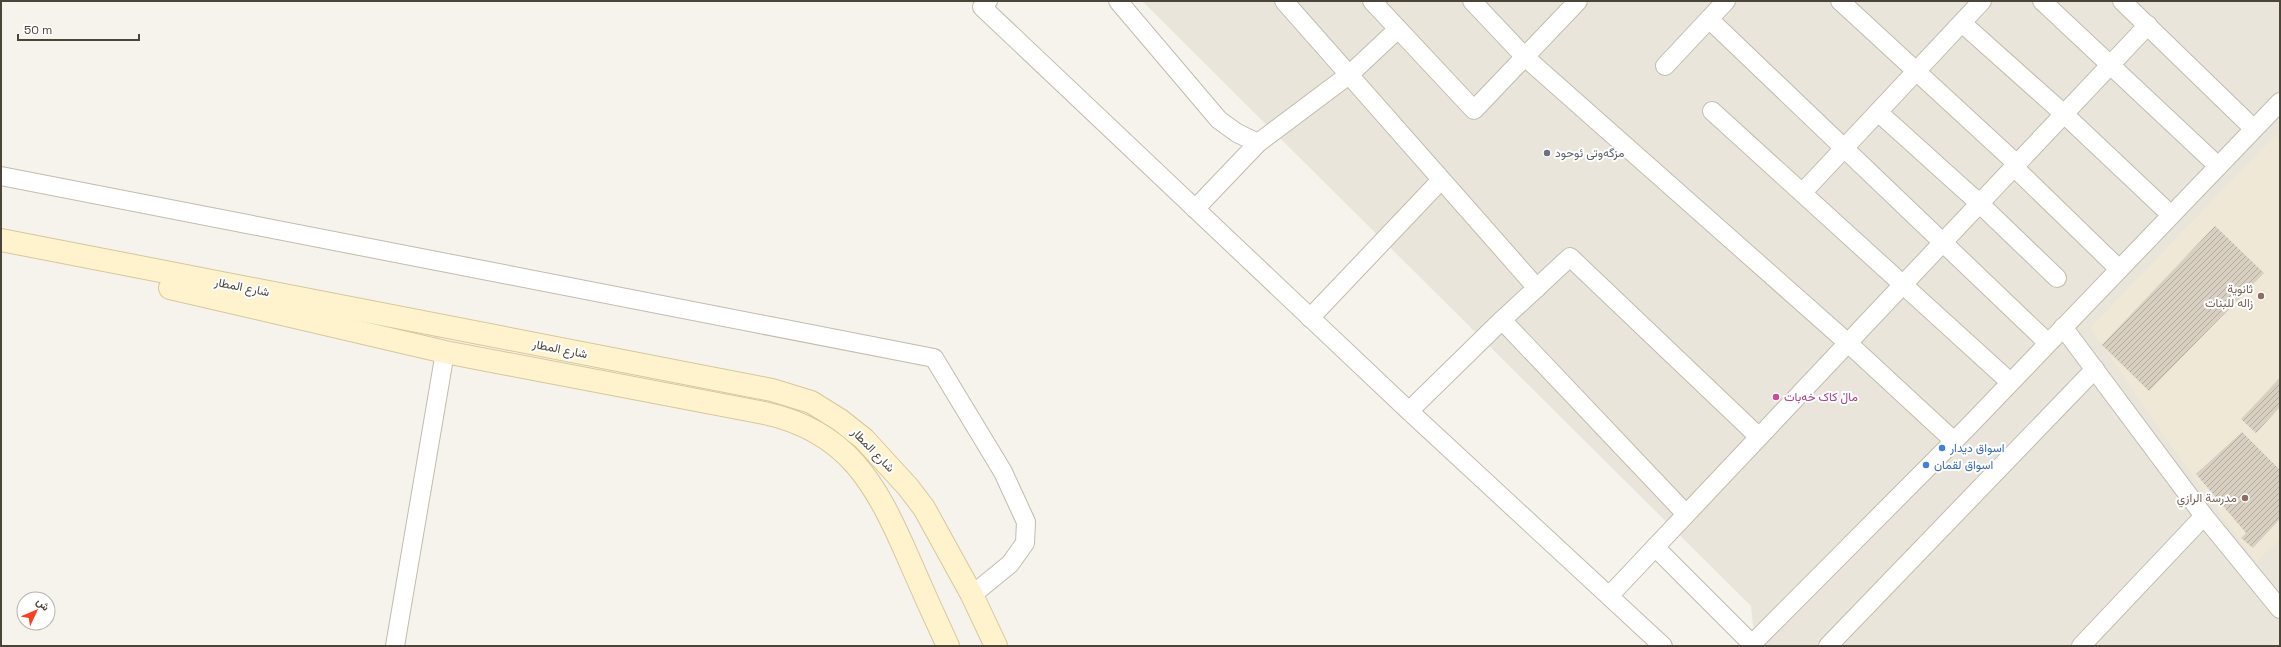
<svg xmlns="http://www.w3.org/2000/svg" width="2281" height="647" viewBox="0 0 2281 647" font-family="'Space Grotesk',Vazirmatn,sans-serif">
  <defs>
    <pattern id="building-hatch" width="6" height="6" patternUnits="userSpaceOnUse"><rect width="6" height="6" fill="#d8cfc1"/><path d="M-1 1l2-2M0 6l6-6M5 7l2-2" fill="none" stroke="#b1aa9e"/></pattern>
  </defs>
  <rect width="100%" height="100%" fill="#f6f3ec"/>
  <!-- residential -->
  <path fill="#eae5da" d="M 1142,1 L 2280,1 L 2280,646 L 1755,646 L 1751,606 Z"/>
  <!-- education -->
  <path fill="#efe8d6" fill-rule="evenodd" d="M 2276,134 L 2280,145 L 2280,540 L 2256,562 L 2179,457 L 2090,328 ZM 2215,226 L 2263,273 L 2149,391 L 2102,345 L 2139,306 L 2160,300 L 2151,292 Z"/>
  <!-- building -->
  <g fill="url(#building-hatch)">
    <path d="M 2215,226 L 2264,273 L 2149,391 L 2102,345 Z"/>
    <path d="M 2280,378 L 2280,407 L 2256,433 L 2241,419 Z"/>
    <path d="M 2242,432 L 2280,470 L 2280,519 L 2253,548 L 2241,538 L 2246,533 L 2196,474 Z"/>
  </g>
  <g fill="none" stroke-linecap="round" stroke-linejoin="round">
    <!-- street casing -->
    <g stroke="#c2bbae" stroke-width="20">
      <g id="street">
        <path d="M 988,1 L 982,7 L 1409,411 L 1663,646"/>
        <path d="M 1118,1 L 1219,120 L 1237,133 L 1258,143 L 1350,74 L 1398,29"/>
        <path d="M 1284,1 L 1537,288"/>
        <path d="M 1372,1 L 1474,110 L 1578,1"/>
        <path d="M 1472,1 L 1525,57 L 1848,343 L 1954,441"/>
        <path d="M 1726,1 L 1709,19 L 2048,343"/>
        <path d="M 1840,1 L 2017,164"/>
        <path d="M 2042,1 L 2218,166"/>
        <path d="M 2122,1 L 2254,129"/>
        <path d="M 1962,23 L 2064,114 L 2171,215"/>
        <path d="M 1665,66 L 1709,19"/>
        <path d="M 1712,111 L 2010,382"/>
        <path d="M 1878,112 L 1979,203 L 2057,278"/>
        <path d="M 2014,167 L 2119,269"/>
        <path d="M 1,176 L 934,358 L 1003,472 L 1026,522 L 1025,543 L 1010,564 L 972,595"/>
        <path d="M 1803,192 L 1982,1"/>
        <path d="M 1195,209 L 1258,143"/>
        <path d="M 1310,318 L 1441,180"/>
        <path d="M 1502,320 L 1686,514"/>
        <path d="M 2063,327 L 2204,516 L 2280,609"/>
        <path d="M 1409,411 L 1502,320 L 1570,257 L 1759,437"/>
        <path d="M 1655,547 L 1752,644"/>
        <path d="M 1610,595 L 2148,25"/>
        <path d="M 395,646 L 445,352"/>
        <path d="M 1750,646 L 1968,427 L 2280,102"/>
        <path d="M 1828,646 L 2095,369"/>
        <path d="M 2081,646 L 2204,516"/>
      </g>
    </g>
    <!-- secondary casing -->
    <g stroke="#d6c79b" stroke-width="24">
      <g id="secondary">
        <path d="M 1,240 L 772,390 L 811,402 L 840,420 L 864,439 L 908,487 L 924,508 L 972,595 L 996,646"/>
        <path d="M 170,288 L 445,352 L 764,413 C 848,431 876,484 908,557 C 921,587 934,616 948,646"/>
      </g>
    </g>
    <!-- street -->
    <use href="#street" stroke="#fff" stroke-width="18"/>
    <!-- secondary -->
    <use href="#secondary" stroke="#fff3cd" stroke-width="22"/>
  </g>
  <!-- markers -->
  <circle fill="#6b7280" stroke="#fff" stroke-width="1.5" cx="1547" cy="153" r="4"/>
  <g fill="#8d6e63" stroke="#fff" stroke-width="1.5">
    <circle cx="2261" cy="296" r="4"/>
    <circle cx="2245" cy="498" r="4"/>
  </g>
  <circle fill="#d1479c" stroke="#fff" stroke-width="1.5" cx="1776" cy="397" r="4"/>
  <g fill="#3f7fe0" stroke="#fff" stroke-width="1.5">
    <circle cx="1942" cy="448" r="4"/>
    <circle cx="1926" cy="465" r="4"/>
  </g>
  <g text-anchor="middle" stroke-width="4" stroke-linejoin="round" paint-order="stroke">
    <!-- worship labels -->
    <g font-size="12" fill="#5b616d" stroke="#fff" text-anchor="start">
      <text x="1555" y="157">مزگەوتی ئوحود</text>
    </g>
    <!-- street labels -->
    <g font-size="12" fill="#4b4439" stroke="#fff">
      <text transform="translate(242 287) rotate(11)" y="4">شارع المطار</text>
      <text transform="translate(560 349) rotate(11)" y="4">شارع المطار</text>
      <text transform="translate(873 450) rotate(46)" y="4">شارع المطار</text>
    </g>
    <!-- education labels -->
    <g font-size="12" fill="#785e54" stroke="#fff" text-anchor="end">
      <text x="2253" y="293">ثانوية<tspan x="2253" dy="14">زاله للبنات</tspan></text>
      <text x="2237" y="502">مدرسة الرازي</text>
    </g>
    <!-- hotel labels -->
    <g font-size="12" fill="#b23c85" stroke="#fff" text-anchor="start">
      <text x="1784" y="401">ماڵ کاک خەبات</text>
    </g>
    <!-- shop labels -->
    <g font-size="12" fill="#366cbe" stroke="#fff" text-anchor="start">
      <text x="1950" y="452">اسواق ديدار</text>
      <text x="1934" y="469">اسواق لقمان</text>
    </g>
  </g>
  <!-- border -->
  <rect width="2281" height="647" fill="none" stroke="#4b4439" stroke-width="4"/>
  <!-- north arrow -->
  <g transform="translate(36 611) rotate(46)"><circle r="19" fill="#ffffff" stroke="#b7b4b0"/>
  <path d="M0-3L7 15L0 10L-7 15Z" fill="#fc3f1d"/>
  <text y="-6" font-size="11" font-weight="bold" text-anchor="middle" fill="#4b4439">ش</text>
  </g>
  <!-- scale -->
  <path d="M18 34v6h121v-6" fill="none" stroke="#4b4439" stroke-width="2"/>
  <text x="24" y="34" font-size="12" fill="#4b4439" stroke="#ffffff" stroke-width="3" paint-order="stroke">50 m</text>
</svg>
